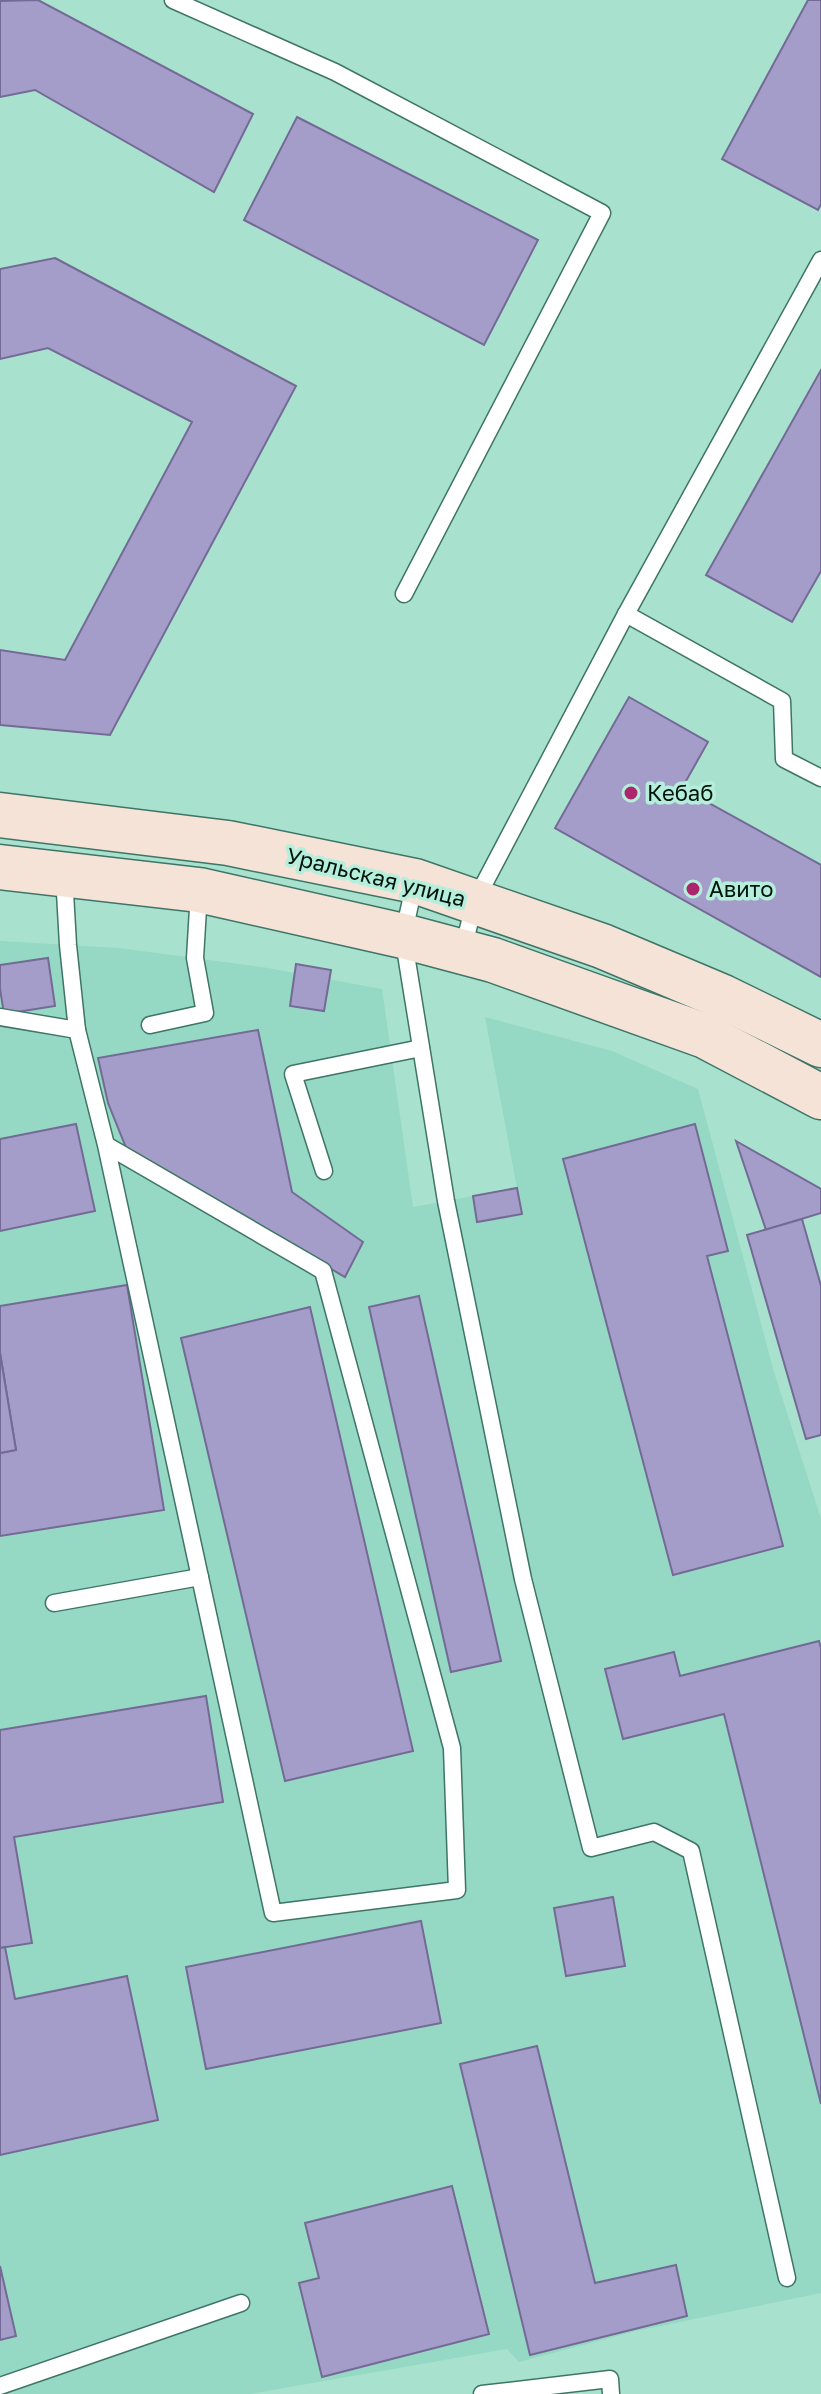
<svg xmlns="http://www.w3.org/2000/svg" width="821" height="2394" viewBox="0 0 821 2394" font-family="'Golos Text',sans-serif">
  <rect width="100%" height="100%" fill="#a8e2cf"/>
  <!-- built -->
  <path fill="#95d8c3" d="M 0,941 L 119,948 L 262,967 L 382,989 L 413,1207 L 517,1188 L 485,1017 L 612,1051 L 698,1089 L 774,1372 L 821,1519 L 821,2293 L 636,2331 L 519,2362 L 507,2349 L 250,2394 L 0,2394 Z"/>
  <!-- building -->
  <g fill="#a59dc9" stroke="#736b95" stroke-width="2">
    <path d="M 38,0 L 253,114 L 214,192 L 35,90 L 0,97 L 0,1 Z"/>
    <path d="M 808,0 L 821,0 L 821,204 L 818,210 L 722,159 Z"/>
    <path d="M 297,117 L 538,240 L 484,345 L 244,220 Z"/>
    <path d="M 55,258 L 296,386 L 110,735 L 0,725 L 0,650 L 65,660 L 192,422 L 48,348 L 0,359 L 0,269 Z"/>
    <path d="M 821,370 L 821,571 L 792,622 L 706,575 Z"/>
    <path d="M 629,697 L 708,742 L 682,788 L 821,865 L 821,977 L 555,828 Z"/>
    <path d="M 48,958 L 55,1006 L 4,1014 L 0,989 L 0,965 Z"/>
    <path d="M 296,964 L 331,970 L 324,1011 L 290,1006 Z"/>
    <path d="M 258,1030 L 292,1192 L 363,1242 L 345,1277 L 127,1150 L 108,1103 L 98,1058 Z"/>
    <path d="M 76,1124 L 95,1211 L 0,1231 L 0,1139 Z"/>
    <path d="M 695,1124 L 728,1251 L 707,1256 L 783,1546 L 673,1575 L 563,1159 Z"/>
    <path d="M 736,1141 L 821,1189 L 821,1213 L 766,1230 Z"/>
    <path d="M 517,1188 L 522,1214 L 477,1222 L 473,1196 Z"/>
    <path d="M 802,1219 L 821,1286 L 821,1435 L 806,1439 L 747,1235 Z"/>
    <path d="M 127,1285 L 164,1510 L 0,1536 L 0,1453 L 16,1450 L 0,1353 L 0,1306 Z"/>
    <path d="M 419,1296 L 501,1661 L 451,1672 L 369,1307 Z"/>
    <path d="M 310,1307 L 413,1751 L 285,1781 L 181,1338 Z"/>
    <path d="M 0,1353 L 16,1450 L 0,1453 Z"/>
    <path d="M 819,1641 L 821,1648 L 821,2104 L 724,1714 L 623,1739 L 605,1669 L 674,1652 L 680,1676 Z"/>
    <path d="M 206,1696 L 223,1802 L 14,1837 L 32,1943 L 0,1948 L 0,1730 Z"/>
    <path d="M 613,1897 L 625,1966 L 566,1976 L 554,1908 Z"/>
    <path d="M 421,1921 L 441,2023 L 206,2069 L 186,1967 Z"/>
    <path d="M 5,1947 L 15,1999 L 127,1976 L 158,2120 L 0,2155 L 0,1948 Z"/>
    <path d="M 537,2046 L 595,2283 L 676,2265 L 687,2316 L 530,2355 L 460,2064 Z"/>
    <path d="M 452,2186 L 489,2334 L 322,2377 L 299,2283 L 319,2278 L 305,2223 Z"/>
    <path d="M 0,2266 L 16,2336 L 0,2340 Z"/>
  </g>
  <g fill="none" stroke-linecap="round" stroke-linejoin="round">
    <!-- service casing -->
    <g stroke="#3e7566" stroke-width="19">
      <g id="service">
        <path d="M 173,0 L 335,72 L 602,213 L 404,594"/>
        <path d="M 626,614 L 782,701 L 784,759 L 821,778"/>
        <path d="M 64,875 L 68,945 L 77,1030 L 106,1145 L 273,1913 L 457,1890 L 452,1748 L 323,1271 L 106,1145"/>
        <path d="M 415,882 L 403,936 L 446,1201 L 523,1579 L 591,1848 L 654,1832 L 691,1851 L 787,2278"/>
        <path d="M 463,949 L 475,901 L 626,614 L 821,260"/>
        <path d="M 0,1017 L 77,1030"/>
        <path d="M 150,1025 L 205,1013 L 195,958 L 199,892"/>
        <path d="M 324,1171 L 293,1074 L 421,1048"/>
        <path d="M 54,1603 L 200,1577"/>
        <path d="M 0,2386 L 241,2303"/>
        <path d="M 482,2394 L 610,2379 L 611,2394"/>
      </g>
    </g>
    <!-- secondary casing -->
    <g stroke="#3e7566" stroke-width="47">
      <g id="secondary">
        <path d="M 0,815 L 228,843 L 415,881 L 602,946 L 723,997 L 821,1045"/>
        <path d="M 0,867 L 199,890 L 403,936 L 493,960 L 705,1036 L 821,1097"/>
      </g>
    </g>
    <!-- service -->
    <use href="#service" stroke="#fff" stroke-width="16"/>
    <!-- secondary -->
    <use href="#secondary" stroke="#f5e3d7" stroke-width="44"/>
  </g>
  <!-- markers -->
  <g fill="#ac266d" stroke="#b5efdc" stroke-width="3">
    <circle cx="631" cy="793" r="8"/>
    <circle cx="693" cy="889" r="8"/>
  </g>
  <g text-anchor="middle" stroke-width="7" stroke-linejoin="round" paint-order="stroke">
    <!-- poi labels -->
    <g font-size="22" fill="#00140e" stroke="#b5efdc" text-anchor="start">
      <text x="647" y="801">Кебаб</text>
      <text x="709" y="897">Авито</text>
    </g>
    <!-- street labels -->
    <g font-size="22" fill="#00140e" stroke="#b5efdc">
      <text transform="translate(376 877) rotate(14)" y="8">Уральская улица</text>
    </g>
  </g>
</svg>
